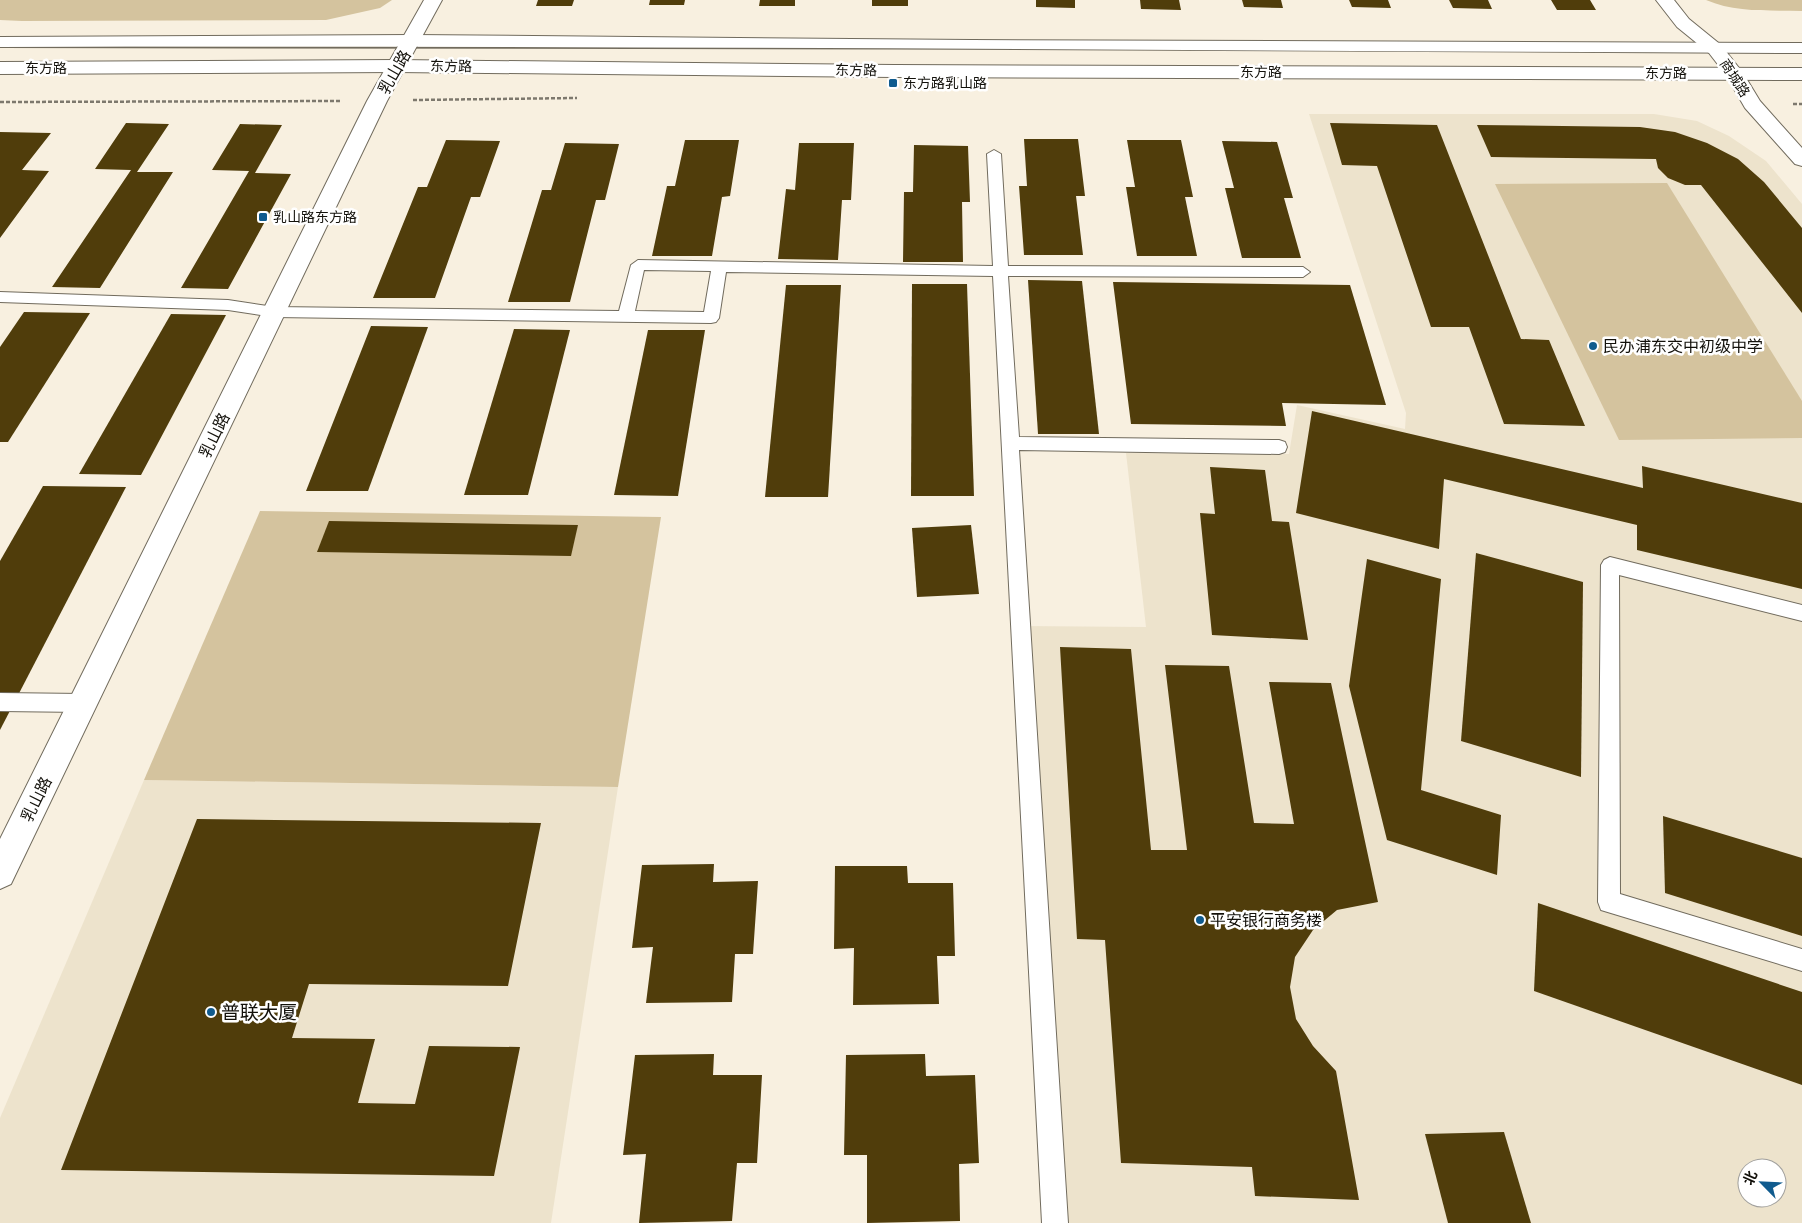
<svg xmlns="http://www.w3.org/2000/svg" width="1802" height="1223" viewBox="0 0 1802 1223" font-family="'Zilla Slab','Noto Sans SC',serif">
  <rect width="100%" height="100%" fill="#f8f0e0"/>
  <!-- built -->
  <g fill="#ede3cc" fill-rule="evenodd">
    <path d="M 1309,114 L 1654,114 L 1697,121 L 1729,136 L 1766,161 L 1802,204 L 1802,1223 L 1055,1223 L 1021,626 L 1146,627 L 1126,453 L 1289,454 L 1297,405 L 1405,429 L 1406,413 ZM 1747,1168 L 1777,1168 L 1777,1198 L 1747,1198 Z"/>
    <path d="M 144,780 L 618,787 L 551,1223 L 0,1223 L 0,1118 Z"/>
  </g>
  <!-- green -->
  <g fill="#d4c39e">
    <path d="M 0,0 L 392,0 L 380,8 L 326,20 L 22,21 L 0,20 Z"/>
    <path d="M 1706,0 L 1802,0 L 1802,11 C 1769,10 1736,13 1706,0 Z"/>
    <path d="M 1667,183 L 1802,401 L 1802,438 L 1619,440 L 1495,184 Z"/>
    <path d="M 260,511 L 661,517 L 618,787 L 144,780 Z"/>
  </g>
  <!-- building -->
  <g fill="#503d0b">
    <path d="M 538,0 L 574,0 L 572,6 L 536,6 Z"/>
    <path d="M 650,0 L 685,0 L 684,5 L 649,5 Z"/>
    <path d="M 760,0 L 795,0 L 795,6 L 759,6 Z"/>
    <rect x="872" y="0" width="36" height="6"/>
    <path d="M 1036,0 L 1075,0 L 1075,8 L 1036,7 Z"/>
    <path d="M 1140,0 L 1179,0 L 1181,10 L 1141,9 Z"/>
    <path d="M 1242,0 L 1281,0 L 1283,8 L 1244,7 Z"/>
    <path d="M 1349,0 L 1388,0 L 1391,8 L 1352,7 Z"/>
    <path d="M 1449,0 L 1488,0 L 1492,9 L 1453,8 Z"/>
    <path d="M 1551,0 L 1590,0 L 1596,10 L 1557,10 Z"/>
    <path d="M 126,123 L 169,124 L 137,172 L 173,172 L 100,288 L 52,287 L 131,170 L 95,169 Z"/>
    <path d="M 1330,123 L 1437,125 L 1521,339 L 1549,340 L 1585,426 L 1504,424 L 1469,327 L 1431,327 L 1377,166 L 1342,165 Z"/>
    <path d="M 240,124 L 282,125 L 255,173 L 291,174 L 228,289 L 181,288 L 249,171 L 212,170 Z"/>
    <path d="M 1477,125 L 1640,127 L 1675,132 L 1707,143 L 1738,159 L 1764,182 L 1802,228 L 1802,313 L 1701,185 L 1685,185 L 1668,178 L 1658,168 L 1656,159 L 1491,157 Z"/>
    <path d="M 0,132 L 51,133 L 22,170 L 49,171 L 0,238 Z"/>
    <path d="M 1024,139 L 1078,139 L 1085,196 L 1076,196 L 1083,255 L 1024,255 L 1019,186 L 1027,186 Z"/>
    <path d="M 446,140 L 500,141 L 480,197 L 471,197 L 435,298 L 373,298 L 418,187 L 427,187 Z"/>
    <path d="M 685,140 L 739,140 L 730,196 L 722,197 L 712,256 L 652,256 L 667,186 L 675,186 Z"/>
    <path d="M 1127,140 L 1181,140 L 1193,197 L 1185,197 L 1197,256 L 1137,256 L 1126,187 L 1135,187 Z"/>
    <path d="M 1222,141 L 1277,142 L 1293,198 L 1284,198 L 1301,258 L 1242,258 L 1225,188 L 1234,188 Z"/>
    <path d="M 565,143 L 619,144 L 605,200 L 596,200 L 570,302 L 508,302 L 542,190 L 551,190 Z"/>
    <path d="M 799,143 L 854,143 L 851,200 L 842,200 L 838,260 L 778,259 L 786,189 L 795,190 Z"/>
    <path d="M 914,145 L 968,146 L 970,202 L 962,202 L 963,262 L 903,262 L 904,192 L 913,192 Z"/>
    <path d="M 1028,280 L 1082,281 L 1099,434 L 1038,434 Z"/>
    <path d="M 1113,282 L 1350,285 L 1386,405 L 1282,403 L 1286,426 L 1131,424 Z"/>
    <path d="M 912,284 L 967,284 L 974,496 L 911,496 Z"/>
    <path d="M 786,285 L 841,285 L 828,497 L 765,497 Z"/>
    <path d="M 24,312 L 90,313 L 8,442 L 0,442 L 0,347 Z"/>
    <path d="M 171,314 L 226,315 L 141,475 L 79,474 Z"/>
    <path d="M 371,326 L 428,327 L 368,491 L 306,491 Z"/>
    <path d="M 514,329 L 570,330 L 528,495 L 464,495 Z"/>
    <path d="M 648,330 L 705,330 L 678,496 L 614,495 Z"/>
    <path d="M 1312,411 L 1643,488 L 1642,466 L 1802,503 L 1802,589 L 1637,550 L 1637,525 L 1444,479 L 1439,549 L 1296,513 Z"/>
    <path d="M 1210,467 L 1265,470 L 1272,521 L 1289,522 L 1308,640 L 1212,635 L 1200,513 L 1215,514 Z"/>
    <path d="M 43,486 L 126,487 L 0,730 L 0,561 Z"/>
    <path d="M 329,521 L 578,525 L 571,556 L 317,552 Z"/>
    <path d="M 971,525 L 979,594 L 917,597 L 912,528 Z"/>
    <path d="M 1476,553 L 1583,582 L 1581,777 L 1461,741 Z"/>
    <path d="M 1367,559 L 1441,579 L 1421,790 L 1501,815 L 1497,875 L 1387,840 L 1349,686 Z"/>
    <path d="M 1060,647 L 1131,649 L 1151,850 L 1187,850 L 1165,665 L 1229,666 L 1254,823 L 1294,824 L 1269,682 L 1331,683 L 1378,902 L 1337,910 L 1313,930 L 1295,957 L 1290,987 L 1296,1019 L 1313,1046 L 1336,1071 L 1359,1200 L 1255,1196 L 1252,1167 L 1121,1163 L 1105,940 L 1077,939 Z"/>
    <path d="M 1663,816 L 1802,858 L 1802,936 L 1665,893 Z"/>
    <path d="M 197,819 L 541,823 L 508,986 L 309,984 L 292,1038 L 375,1039 L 358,1103 L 415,1104 L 429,1046 L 520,1047 L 494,1176 L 61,1170 Z"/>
    <path d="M 714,864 L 713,882 L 758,881 L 753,954 L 735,954 L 732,1002 L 646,1003 L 653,947 L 632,948 L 642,865 Z"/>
    <path d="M 835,866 L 907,866 L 908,883 L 953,883 L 955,956 L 937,956 L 939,1004 L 853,1005 L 854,948 L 834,949 Z"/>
    <path d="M 1538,903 L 1802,992 L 1802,1085 L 1534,991 Z"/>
    <path d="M 714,1054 L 713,1075 L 762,1075 L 757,1163 L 737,1163 L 732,1221 L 639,1223 L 646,1154 L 623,1155 L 635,1055 Z"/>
    <path d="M 925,1054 L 926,1076 L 975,1075 L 979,1163 L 959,1164 L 960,1221 L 867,1223 L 867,1155 L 844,1155 L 846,1055 Z"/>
    <path d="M 1504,1132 L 1531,1223 L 1448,1223 L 1425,1134 Z"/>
  </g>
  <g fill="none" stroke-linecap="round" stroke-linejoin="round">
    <!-- service casing -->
    <g stroke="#716b5d" stroke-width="2">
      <g id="service">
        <path d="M 994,150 L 1001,154 L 1008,266 L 1303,267 L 1310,272 L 1303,277 L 1008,276 L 1019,437 L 1279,440 L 1285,442 L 1287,447 L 1285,452 L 1279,454 L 1019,450 L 1068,1223 L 1042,1223 L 993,276 L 726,272 L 719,318 L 716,322 L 711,323 L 274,317 L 228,310 L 0,302 L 0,292 L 228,300 L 274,307 L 619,311 L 631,265 L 638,260 L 993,266 L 987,154 ZM 644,270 L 711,271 L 704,312 L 635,311 Z"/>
        <path d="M 1610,557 L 1802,605 L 1802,621 L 1619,575 L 1620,894 L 1802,949 L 1802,971 L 1601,910 L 1598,902 L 1601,565 L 1604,560 Z"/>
        <path d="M 0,693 L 83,694 L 90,697 L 93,703 L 90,709 L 83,712 L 0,711 Z"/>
      </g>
    </g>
    <!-- minor casing -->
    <g stroke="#716b5d" stroke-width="2">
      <path id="minor" d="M 424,0 L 442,0 L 387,101 L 11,884 L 0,889 L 0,839 L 367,101 Z"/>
    </g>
    <!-- tertiary casing -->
    <g stroke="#716b5d" stroke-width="2">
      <path id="tertiary" d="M 1656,0 L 1674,0 L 1689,19 L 1721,45 L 1743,73 L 1760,101 L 1802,148 L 1802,166 L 1795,164 L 1745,108 L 1726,75 L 1709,53 L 1677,27 Z"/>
    </g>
    <!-- secondary casing -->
    <g stroke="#716b5d" stroke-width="2">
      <g id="secondary">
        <path d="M 413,35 L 971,40 L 1802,43 L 1802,53 C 1201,51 601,45 0,47 L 0,37 Z"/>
        <path d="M 397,60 L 894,65 L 1802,68 L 1802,80 L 894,77 L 397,72 L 0,74 L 0,62 Z"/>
      </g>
    </g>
    <!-- path -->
    <g stroke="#7d786d" stroke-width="2.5" stroke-dasharray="4 2" stroke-linecap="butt">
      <path d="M 413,100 L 577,98"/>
      <path d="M 0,102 L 342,101"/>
      <path d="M 1793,104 L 1802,104"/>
    </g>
    <!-- service -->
    <use href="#service" fill="#fff" fill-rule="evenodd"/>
    <!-- minor -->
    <use href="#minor" fill="#fff" fill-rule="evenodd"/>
    <!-- tertiary -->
    <use href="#tertiary" fill="#fff" fill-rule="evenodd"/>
    <!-- secondary -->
    <use href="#secondary" fill="#fff" fill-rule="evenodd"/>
  </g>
  <!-- markers -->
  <g fill="#105b8e" stroke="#fff" stroke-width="2">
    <rect x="888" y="78" width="10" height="10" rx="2.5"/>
    <rect x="258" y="212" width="10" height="10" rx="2.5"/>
    <circle cx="1593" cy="346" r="5"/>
    <circle cx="1200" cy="920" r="5"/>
    <circle cx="211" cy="1012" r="5"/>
  </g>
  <g text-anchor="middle" stroke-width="5" stroke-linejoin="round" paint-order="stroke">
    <!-- far-street labels -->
    <g font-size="14" fill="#13110b" stroke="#fff">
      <text transform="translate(451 66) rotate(1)" y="5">东方路</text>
      <text x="46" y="73">东方路</text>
      <text transform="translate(856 70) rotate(1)" y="5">东方路</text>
      <text x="1261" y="77">东方路</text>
      <text x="1666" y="78">东方路</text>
      <text transform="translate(1735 78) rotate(57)" y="5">商城路</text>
    </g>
    <!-- far-poi labels -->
    <g font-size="14" fill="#13110b" stroke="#fff" text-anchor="start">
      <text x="903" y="88">东方路乳山路</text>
      <text x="273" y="222">乳山路东方路</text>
    </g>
    <!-- street labels -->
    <g font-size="16" fill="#13110b" stroke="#fff">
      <text transform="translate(394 72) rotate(-60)" y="6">乳山路</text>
      <text transform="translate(214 435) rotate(-64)" y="6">乳山路</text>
      <text transform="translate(36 799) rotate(-64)" y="6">乳山路</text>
    </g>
    <!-- poi labels -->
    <g font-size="16" fill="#13110b" stroke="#fff" text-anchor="start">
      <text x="1603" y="352">民办浦东交中初级中学</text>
      <text x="1210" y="926">平安银行商务楼</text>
    </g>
    <!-- near-poi labels -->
    <g font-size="19" fill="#13110b" stroke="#fff" text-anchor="start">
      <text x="221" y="1019">普联大厦</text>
    </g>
  </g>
  <!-- north arrow -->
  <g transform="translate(1762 1183) rotate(294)"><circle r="24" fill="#ffffff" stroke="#a1a09d"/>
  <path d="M0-4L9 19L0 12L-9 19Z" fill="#105b8e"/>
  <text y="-8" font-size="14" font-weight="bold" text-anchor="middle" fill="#13110b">北</text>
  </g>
</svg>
